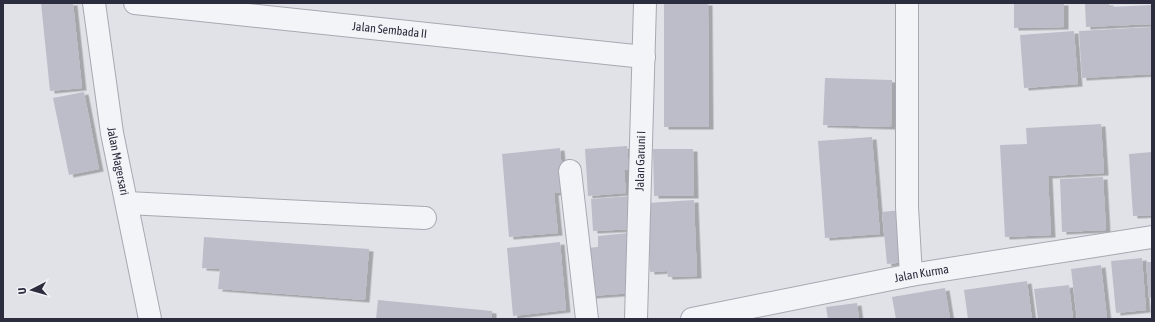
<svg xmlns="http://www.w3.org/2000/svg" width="1155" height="322" viewBox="0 0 1155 322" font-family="'Asap Condensed',sans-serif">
  <defs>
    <filter id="shadow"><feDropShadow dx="4.5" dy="2.5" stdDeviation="0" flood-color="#0004"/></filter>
  </defs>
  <rect width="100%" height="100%" fill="#e1e2e8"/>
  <!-- building -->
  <g fill="#bcbdc8" filter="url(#shadow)">
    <path d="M 41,3 L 73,3 L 82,88 L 50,91 Z"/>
    <path d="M 664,3 L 708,3 L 709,127 L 664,127 Z"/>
    <path d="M 1014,3 L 1064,3 L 1064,27 L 1014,28 Z"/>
    <path d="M 1085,3 L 1109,3 L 1109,7 L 1152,5 L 1152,24 L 1086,27 Z"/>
    <path d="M 1152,27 L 1152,74 L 1082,78 L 1079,31 Z"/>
    <path d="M 1074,31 L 1078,84 L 1024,88 L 1020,35 Z"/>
    <path d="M 825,78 L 892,80 L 891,127 L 823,125 Z"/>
    <path d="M 84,92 L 99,169 L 69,175 L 53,98 Z"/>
    <path d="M 1101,124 L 1104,173 L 1048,176 L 1051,235 L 1005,237 L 1000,145 L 1027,144 L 1026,128 Z"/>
    <path d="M 872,137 L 880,234 L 825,238 L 818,141 Z"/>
    <path d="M 627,146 L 629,169 L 624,170 L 626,193 L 588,196 L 585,149 Z"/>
    <path d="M 560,148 L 564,192 L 554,193 L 558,233 L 509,237 L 502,154 Z"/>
    <path d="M 653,149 L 693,149 L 694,196 L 654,196 Z"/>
    <path d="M 1152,152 L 1152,215 L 1133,216 L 1129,154 Z"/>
    <path d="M 1103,177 L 1106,230 L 1062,232 L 1060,179 Z"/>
    <path d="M 633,196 L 635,229 L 593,231 L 591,199 Z"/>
    <path d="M 694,200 L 697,276 L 668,277 L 667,271 L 650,272 L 647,203 Z"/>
    <path d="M 901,210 L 905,262 L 887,264 L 882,212 Z"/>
    <path d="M 628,233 L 633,293 L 591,296 L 587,248 L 598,247 L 598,236 Z"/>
    <path d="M 204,237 L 369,249 L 365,300 L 218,289 L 220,269 L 202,268 Z"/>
    <path d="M 560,242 L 566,310 L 513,316 L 507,248 Z"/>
    <path d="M 1142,258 L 1146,310 L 1116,313 L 1111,261 Z"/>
    <path d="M 1146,262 L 1152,262 L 1152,297 L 1149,298 Z"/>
    <path d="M 1101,265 L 1107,319 L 1077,319 L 1071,269 Z"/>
    <path d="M 1027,281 L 1032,319 L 968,319 L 964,290 Z"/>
    <path d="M 1069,285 L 1073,319 L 1038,319 L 1034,289 Z"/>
    <path d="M 945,288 L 950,319 L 896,319 L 892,297 Z"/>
    <path d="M 378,300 L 492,311 L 492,319 L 376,319 Z"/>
    <path d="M 857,303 L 859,319 L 828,319 L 826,307 Z"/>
  </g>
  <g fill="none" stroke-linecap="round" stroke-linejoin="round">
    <!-- minor casing -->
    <g stroke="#a7a8b2" stroke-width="24">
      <g id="minor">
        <path id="s1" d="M 94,3 L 112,133 L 150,319"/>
        <path id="s2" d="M 135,3 L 644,57"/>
        <path d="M 907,3 L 907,207 L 911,275"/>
        <path d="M 570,171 L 587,319"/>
        <path d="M 127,203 L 425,218"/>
        <path id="s3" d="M 636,319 L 645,3"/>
        <path id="s4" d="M 692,319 L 911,275 L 1152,237"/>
      </g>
    </g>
    <!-- minor -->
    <use href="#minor" stroke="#f3f4f7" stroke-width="22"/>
  </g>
  <g text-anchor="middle" stroke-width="4" stroke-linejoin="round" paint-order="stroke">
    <!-- street labels -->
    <g font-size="12" fill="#2b2d3e" stroke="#f0f1f6">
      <text dy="4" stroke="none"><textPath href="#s2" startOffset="256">Jalan Sembada II</textPath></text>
      <text dy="4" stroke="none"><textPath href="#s3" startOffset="158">Jalan Garuni I</textPath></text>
      <text dy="4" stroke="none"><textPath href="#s1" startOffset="160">Jalan Magersari</textPath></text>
      <text dy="4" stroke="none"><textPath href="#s4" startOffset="234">Jalan Kurma</textPath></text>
    </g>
  </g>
  <!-- border -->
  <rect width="1155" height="322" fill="none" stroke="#2b2d3e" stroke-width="8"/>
  <!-- north arrow -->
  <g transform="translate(32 290) rotate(264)" stroke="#f0f1f6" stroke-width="3" paint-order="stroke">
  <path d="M0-3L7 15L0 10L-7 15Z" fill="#2b2d3e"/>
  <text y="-6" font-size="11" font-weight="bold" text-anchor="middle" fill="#2b2d3e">U</text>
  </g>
</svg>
